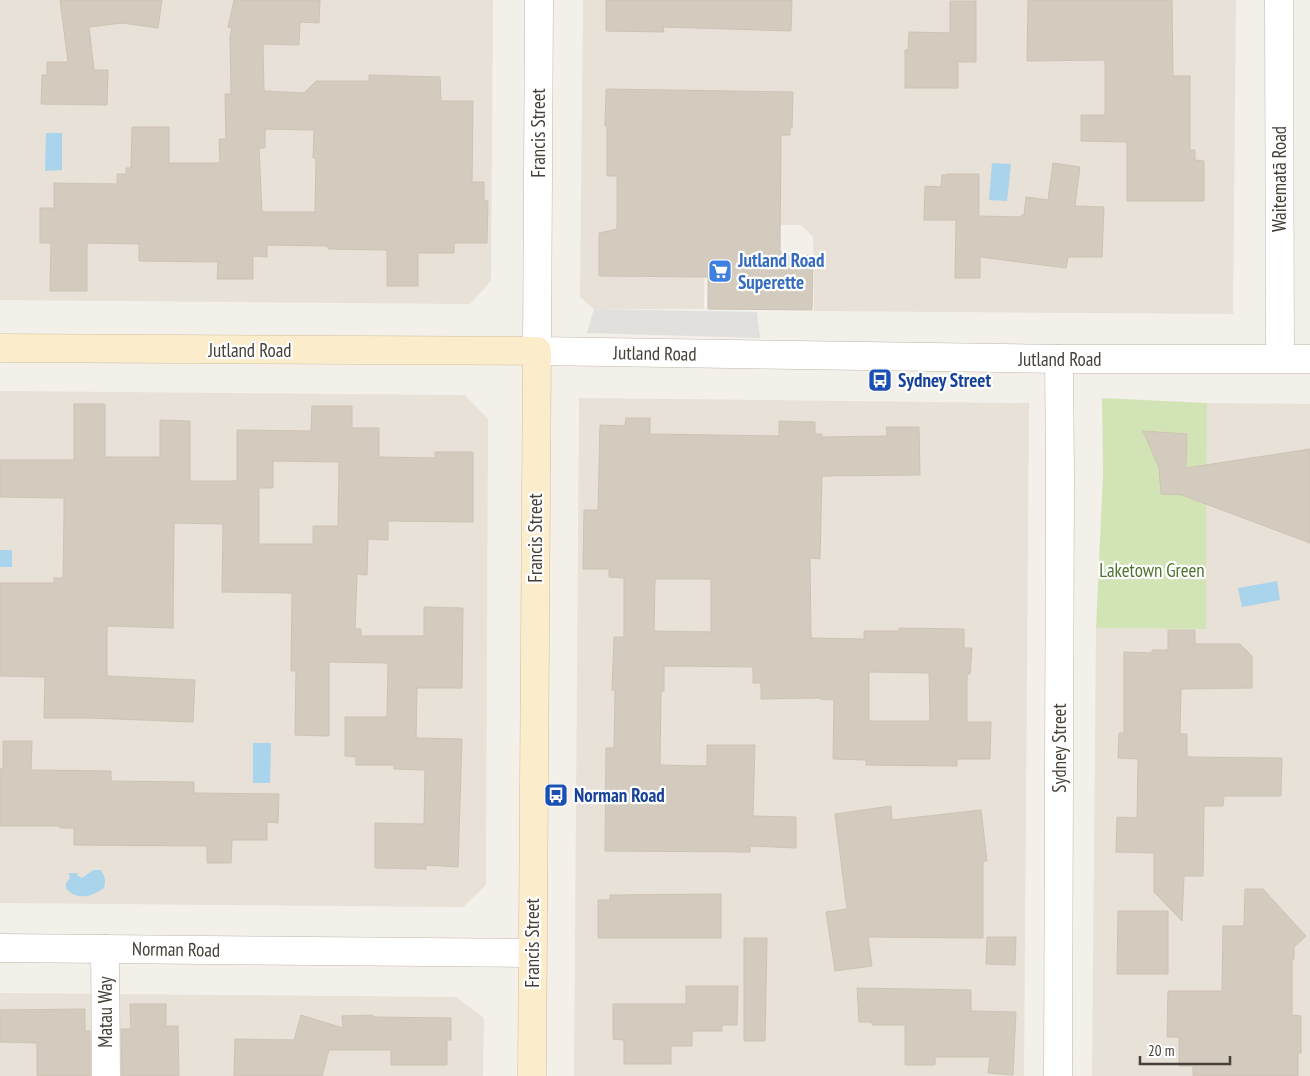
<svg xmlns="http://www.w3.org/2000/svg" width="1310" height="1076" viewBox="0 0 1310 1076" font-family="'PT Sans Narrow',sans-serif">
  <rect width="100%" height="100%" fill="#f3f0e9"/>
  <!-- residential -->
  <g fill="#e7e1d7">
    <path d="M 0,0 L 493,0 L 491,281 L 470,304 L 0,300 Z"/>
    <path d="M 583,0 L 1236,0 L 1233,314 L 814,311 L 813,237 L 801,225 L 705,225 L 704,309 L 594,309 L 580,297 Z"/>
    <path d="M 0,391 L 465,395 L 488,419 L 486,885 L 463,907 L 0,903 Z"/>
    <path d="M 579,398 L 1029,403 L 1024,1076 L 574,1076 Z"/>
    <path d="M 1207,403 L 1310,404 L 1310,1076 L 1092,1076 L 1096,628 L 1206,629 Z"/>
    <path d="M 0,993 L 456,997 L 484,1018 L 483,1076 L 0,1076 Z"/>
  </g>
  <!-- green -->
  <path fill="#d2e4b5" d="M 1102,398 L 1207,403 L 1206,629 L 1096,628 L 1103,474 Z"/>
  <!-- parking -->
  <path fill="#e2e0dd" d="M 594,309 L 757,312 L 760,338 L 587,333 Z"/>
  <!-- water -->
  <g fill="#aad4eb">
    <path d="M 46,133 L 62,133 L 62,170 L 45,171 Z"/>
    <path d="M 992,163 L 1011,164 L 1007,201 L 989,200 Z"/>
    <rect x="0" y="550" width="12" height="17"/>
    <path d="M 1277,581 L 1280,600 L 1242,607 L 1238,588 Z"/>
    <path d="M 253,743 L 271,743 L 270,783 L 253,783 Z"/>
    <path d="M 93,870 L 101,870 C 105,877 106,881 104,888 C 92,897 76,901 66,888 L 66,883 L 70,878 L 69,873 L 77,873 L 78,876 L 82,878 Z"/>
  </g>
  <!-- building -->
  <g fill="#d4cbbf" stroke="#cec2b3" fill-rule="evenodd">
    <path d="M 60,0 L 162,0 L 158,28 L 122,23 L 89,27 L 94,70 L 108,70 L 107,105 L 41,104 L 42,75 L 47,75 L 47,62 L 68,62 Z"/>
    <path d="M 234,0 L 320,0 L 319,23 L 300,22 L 299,45 L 263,44 L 264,91 L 304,93 L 316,81 L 369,81 L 369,75 L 440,77 L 441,101 L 473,101 L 472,182 L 484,182 L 484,201 L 488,201 L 487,243 L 454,243 L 454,253 L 418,253 L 418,286 L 387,286 L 387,250 L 328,249 L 328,246 L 267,245 L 267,257 L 253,256 L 253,279 L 217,279 L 218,262 L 139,261 L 139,244 L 87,243 L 87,291 L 50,291 L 51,243 L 40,243 L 40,208 L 54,208 L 54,183 L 117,184 L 117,174 L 126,174 L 126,168 L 131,168 L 132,127 L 169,127 L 169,163 L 220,163 L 219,139 L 226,139 L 225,94 L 231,94 L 230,36 L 232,28 L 228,27 ZM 265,129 L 314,130 L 313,158 L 316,158 L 315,212 L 262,212 L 259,148 L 265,148 Z"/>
    <path d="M 606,0 L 792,0 L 791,31 L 663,27 L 664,32 L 606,31 Z"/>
    <path d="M 1028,0 L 1172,0 L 1173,76 L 1190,76 L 1190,150 L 1195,150 L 1195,160 L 1204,161 L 1204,201 L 1127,201 L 1127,142 L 1081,141 L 1081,115 L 1105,115 L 1105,60 L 1027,61 Z"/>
    <path d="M 950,1 L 976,1 L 976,62 L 958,62 L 958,88 L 905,88 L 905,50 L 908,50 L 909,32 L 950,33 Z"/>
    <path d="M 606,89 L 793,92 L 792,128 L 790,128 L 790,135 L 781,135 L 780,252 L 786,252 L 785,255 L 813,256 L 812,310 L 708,309 L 708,277 L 599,276 L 599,233 L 617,229 L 617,176 L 607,176 L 607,126 L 605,126 Z"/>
    <path d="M 1053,163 L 1080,167 L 1075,206 L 1104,207 L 1102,257 L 1068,257 L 1066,268 L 980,257 L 980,278 L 955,278 L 956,220 L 924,220 L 925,186 L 941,187 L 942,175 L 946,175 L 946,174 L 979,174 L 979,216 L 1021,217 L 1022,215 L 1024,215 L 1026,197 L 1048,200 Z"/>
    <path d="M 74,404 L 105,404 L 105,457 L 160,457 L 160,420 L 190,421 L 190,481 L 237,481 L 237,430 L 311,431 L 312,406 L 352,406 L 352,428 L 379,428 L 379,457 L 435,458 L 435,452 L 473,452 L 473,522 L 388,521 L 388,540 L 368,539 L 367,575 L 357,574 L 355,629 L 361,629 L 361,636 L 424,636 L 424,607 L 463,608 L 462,688 L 417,688 L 416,738 L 462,739 L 458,867 L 426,865 L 426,869 L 375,868 L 375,823 L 424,824 L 425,770 L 394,769 L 394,765 L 356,765 L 356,757 L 345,756 L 345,717 L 387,717 L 388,663 L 329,662 L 329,736 L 295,735 L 296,671 L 291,671 L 292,593 L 222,592 L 223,524 L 174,523 L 173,628 L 107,626 L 107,676 L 195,680 L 193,722 L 91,718 L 44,718 L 45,677 L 0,676 L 0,583 L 54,583 L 54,578 L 63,578 L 64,519 L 64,498 L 0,497 L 0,460 L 74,460 ZM 273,461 L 339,462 L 338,526 L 313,526 L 313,544 L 259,544 L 259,488 L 273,488 Z"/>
    <path d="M 626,418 L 650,418 L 650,434 L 779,436 L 779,421 L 815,422 L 815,434 L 822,434 L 822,437 L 887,436 L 886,427 L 919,427 L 920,475 L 822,476 L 820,559 L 810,558 L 811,638 L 864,639 L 864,631 L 899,631 L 899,628 L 964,629 L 964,648 L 972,648 L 970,674 L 967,674 L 967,722 L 991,722 L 990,759 L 957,759 L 957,766 L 866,765 L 866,760 L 833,759 L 834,700 L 820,699 L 820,698 L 761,699 L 761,683 L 753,683 L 753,667 L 664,666 L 664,691 L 661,691 L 660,765 L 707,766 L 707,745 L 755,745 L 753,816 L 796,817 L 796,848 L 750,846 L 750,852 L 605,851 L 606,748 L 614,748 L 615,690 L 612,690 L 614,637 L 624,637 L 624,578 L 609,577 L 609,569 L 583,569 L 584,510 L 598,510 L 600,425 L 625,426 ZM 655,579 L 711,579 L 711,632 L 654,631 ZM 869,672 L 929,673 L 930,721 L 869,721 Z"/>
    <path d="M 1143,431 L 1187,434 L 1186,468 L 1310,449 L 1310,543 L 1182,495 L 1161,494 L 1159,468 Z"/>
    <path d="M 1168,630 L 1195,630 L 1195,644 L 1240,644 L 1252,656 L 1252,688 L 1181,689 L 1180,734 L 1187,734 L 1187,757 L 1282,758 L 1281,796 L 1224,796 L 1223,806 L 1204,806 L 1203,876 L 1184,876 L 1182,921 L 1154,892 L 1154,853 L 1116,852 L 1117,817 L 1137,818 L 1138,759 L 1118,758 L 1119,733 L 1124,733 L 1124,652 L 1152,653 L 1152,650 L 1168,650 Z"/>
    <path d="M 3,741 L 32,741 L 31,770 L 111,771 L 111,781 L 194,782 L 194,793 L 279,794 L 278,823 L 267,822 L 267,840 L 232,840 L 231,863 L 207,863 L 207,846 L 74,845 L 74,828 L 60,828 L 60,826 L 0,826 L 0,769 L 3,769 Z"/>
    <path d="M 891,806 L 892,820 L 981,810 L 987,861 L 983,861 L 983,938 L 868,937 L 872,966 L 835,971 L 826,912 L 847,909 L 835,814 Z"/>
    <path d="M 1245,889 L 1263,889 L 1306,936 L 1294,947 L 1294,959 L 1292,959 L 1292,1015 L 1301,1016 L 1301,1053 L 1298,1053 L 1298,1076 L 1193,1076 L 1193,1066 L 1179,1066 L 1179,1037 L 1167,1037 L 1168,991 L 1222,991 L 1223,926 L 1244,926 Z"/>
    <path d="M 721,894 L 721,938 L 598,938 L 598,900 L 610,900 L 610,895 Z"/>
    <path d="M 1118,911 L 1168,911 L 1168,974 L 1117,974 Z"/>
    <path d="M 987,937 L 1016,937 L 1015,965 L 986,964 Z"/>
    <path d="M 744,938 L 767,938 L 765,1041 L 744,1041 Z"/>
    <path d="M 686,986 L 738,986 L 737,1025 L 722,1025 L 722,1031 L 692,1031 L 692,1046 L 671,1046 L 671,1064 L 624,1064 L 624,1040 L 613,1039 L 613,1004 L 686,1004 Z"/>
    <path d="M 857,988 L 971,990 L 971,1011 L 1016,1012 L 1013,1075 L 988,1073 L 990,1057 L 935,1057 L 935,1065 L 905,1065 L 905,1025 L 872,1025 L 872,1022 L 859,1022 Z"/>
    <path d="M 130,1004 L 166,1004 L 166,1026 L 178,1026 L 179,1076 L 122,1076 L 121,1029 L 131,1029 Z"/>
    <path d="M 85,1009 L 85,1031 L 90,1031 L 90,1076 L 37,1076 L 37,1043 L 0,1042 L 0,1010 Z"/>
    <path d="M 301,1015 L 343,1028 L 342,1016 L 373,1015 L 373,1017 L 451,1018 L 451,1040 L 447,1040 L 447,1065 L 391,1065 L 391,1050 L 329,1050 L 322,1076 L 234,1076 L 235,1039 L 294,1040 Z"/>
  </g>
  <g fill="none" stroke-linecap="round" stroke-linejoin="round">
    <!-- street casing -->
    <g stroke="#beb7ac" stroke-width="29">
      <g id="street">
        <path d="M 539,0 L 537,351 L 1059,359 L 1310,359"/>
        <path d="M 1279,0 L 1280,358"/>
        <path d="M 0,948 L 532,953"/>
        <path d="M 105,949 L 106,1076"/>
        <path d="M 1058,1076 L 1060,474 L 1059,359"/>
      </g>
    </g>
    <!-- secondary casing -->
    <g stroke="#d0bf9c" stroke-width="29">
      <path id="secondary" d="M 0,348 L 537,351 L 532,1076"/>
    </g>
    <!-- street -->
    <use href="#street" stroke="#fff" stroke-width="28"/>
    <!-- secondary -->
    <use href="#secondary" stroke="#fbeccc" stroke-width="28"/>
  </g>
  <!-- icons -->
  <defs>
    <g id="supermarket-square" transform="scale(1.25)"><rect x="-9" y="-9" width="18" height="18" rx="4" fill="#3f7fe0" stroke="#fff"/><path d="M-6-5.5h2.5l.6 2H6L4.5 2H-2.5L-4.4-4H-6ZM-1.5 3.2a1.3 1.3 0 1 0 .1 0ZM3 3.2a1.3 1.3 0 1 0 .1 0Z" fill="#fff"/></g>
    <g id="bus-square" transform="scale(1.25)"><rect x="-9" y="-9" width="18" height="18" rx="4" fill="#1a4fb4" stroke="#fff"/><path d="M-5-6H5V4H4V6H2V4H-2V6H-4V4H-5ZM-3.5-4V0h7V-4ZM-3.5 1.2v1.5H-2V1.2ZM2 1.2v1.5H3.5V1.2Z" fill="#fff"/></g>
  </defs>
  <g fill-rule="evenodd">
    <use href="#supermarket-square" x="720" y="271"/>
    <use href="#bus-square" x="880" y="380"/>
    <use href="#bus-square" x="556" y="795"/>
  </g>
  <g text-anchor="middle" stroke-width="4.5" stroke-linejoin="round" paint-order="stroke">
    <!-- street labels -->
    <g font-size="19" fill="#464038" stroke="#fff">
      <text transform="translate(538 133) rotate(-90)" y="7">Francis Street</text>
      <text transform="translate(1279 179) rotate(-90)" y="7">Waitematā Road</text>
      <text x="250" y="357">Jutland Road</text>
      <text transform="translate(655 353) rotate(1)" y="7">Jutland Road</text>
      <text x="1060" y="366">Jutland Road</text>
      <text transform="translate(535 538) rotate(-90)" y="7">Francis Street</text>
      <text transform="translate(1059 748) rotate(-90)" y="7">Sydney Street</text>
      <text transform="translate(532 943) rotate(-90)" y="7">Francis Street</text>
      <text transform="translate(176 949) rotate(1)" y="7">Norman Road</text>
      <text transform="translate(105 1012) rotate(-90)" y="7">Matau Way</text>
    </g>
    <!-- shop labels -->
    <g font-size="19" font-weight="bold" fill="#366cbe" stroke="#fff" text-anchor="start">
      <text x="738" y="267">Jutland Road<tspan x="738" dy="22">Superette</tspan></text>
    </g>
    <!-- transit labels -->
    <g font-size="19" font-weight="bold" fill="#164399" stroke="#fff" text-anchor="start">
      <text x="898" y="387">Sydney Street</text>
      <text x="574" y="802">Norman Road</text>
    </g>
    <!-- park labels -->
    <g font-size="19" fill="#4d742f" stroke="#fff">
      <text x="1152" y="577">Laketown Green</text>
    </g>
  </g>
  <!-- scale -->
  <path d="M1140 1056v8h90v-8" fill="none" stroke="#464038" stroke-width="2.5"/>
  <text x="1148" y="1056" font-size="15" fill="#464038" stroke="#ffffff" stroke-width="4" paint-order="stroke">20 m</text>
</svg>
